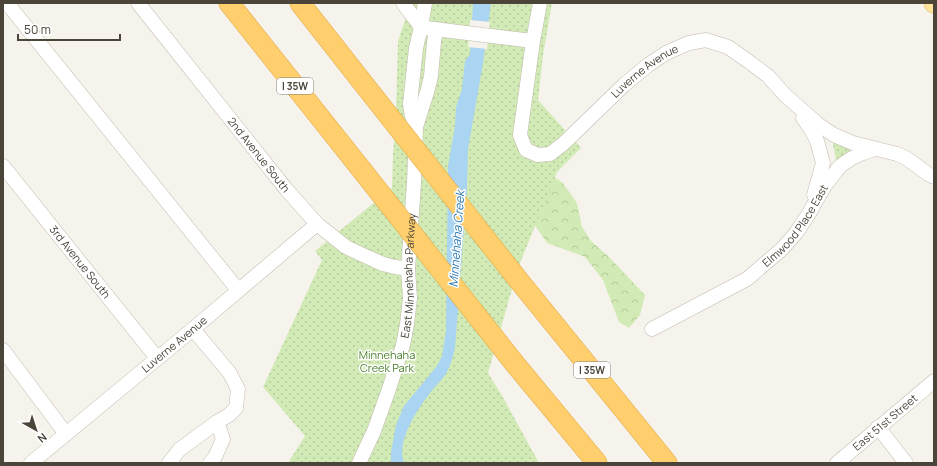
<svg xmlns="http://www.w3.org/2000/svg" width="937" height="466" viewBox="0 0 937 466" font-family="Manrope,sans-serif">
  <defs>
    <pattern id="forest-crowns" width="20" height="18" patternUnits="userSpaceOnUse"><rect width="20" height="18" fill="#d2eab5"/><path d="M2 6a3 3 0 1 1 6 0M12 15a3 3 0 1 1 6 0" fill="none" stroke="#b6ca9c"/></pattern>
    <pattern id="park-dots" width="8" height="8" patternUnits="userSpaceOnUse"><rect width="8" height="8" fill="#d2eab5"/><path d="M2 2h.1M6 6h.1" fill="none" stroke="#b6ca9c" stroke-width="1.8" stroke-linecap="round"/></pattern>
  </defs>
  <rect width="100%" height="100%" fill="#f6f3ec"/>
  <!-- forest -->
  <path fill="url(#forest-crowns)" d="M 540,167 L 563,183 L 577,203 L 582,227 L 591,241 L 609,257 L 645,295 L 640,315 L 629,328 L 619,322 L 603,280 L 585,257 L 547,243 L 530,218 Z"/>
  <!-- park -->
  <g fill="url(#park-dots)">
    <path d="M 411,3 L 552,3 L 543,55 L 538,100 L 581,148 L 557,172 L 518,268 L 488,373 L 501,394 L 539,463 L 288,463 L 305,436 L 263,387 L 322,260 L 315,251 L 392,188 L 393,155 L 396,114 L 398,41 Z"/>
    <path d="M 834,143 L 851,150 L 852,151 L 837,162 L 836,160 L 833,144 Z"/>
  </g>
  <!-- water -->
  <path fill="#a9d4f2" d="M 473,3 L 491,3 L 483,63 L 468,149 L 467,188 L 455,348 C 453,356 451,364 447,372 C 443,379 435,386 430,393 C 417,410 396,441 404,463 L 391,463 L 391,452 L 396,425 L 404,406 L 437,366 L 442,356 L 446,331 L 448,166 L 455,126 L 456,107 L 462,89 L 465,61 L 470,54 Z"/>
  <!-- pier -->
  <path fill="#f6f3ec" d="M 470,20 L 490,22 L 487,49 L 468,47 Z"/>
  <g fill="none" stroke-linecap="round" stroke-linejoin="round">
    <!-- minor casing -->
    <g stroke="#c2bbae" stroke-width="15">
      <g id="minor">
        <path d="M 7,3 L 238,290"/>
        <path id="s1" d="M 138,3 L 286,189 L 317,224 L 346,247 L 363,255 L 383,264 L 395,267 L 408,269"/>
        <path d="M 403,3 L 421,27"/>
        <path id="s2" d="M 540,3 L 533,41 L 520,135 L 526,150 L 538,155 L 550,154 L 563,144 L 624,85 L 648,65 L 666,53 L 689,43 L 706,40 L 728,47 L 748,61 L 768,76 L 785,95 L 819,125 L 834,135 L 853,143 L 897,154 L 906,158 L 928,174 L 934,177"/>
        <path d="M 426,28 L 533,41"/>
        <path d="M 803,118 L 812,131 L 817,141 L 823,163 L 814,195"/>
        <path d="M 416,127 L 412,116 L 410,104 L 416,48 L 421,27 L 425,3"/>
        <path id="s3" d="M 3,166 L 157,358"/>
        <path id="s4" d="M 652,329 L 747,279 L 782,249 L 796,233 L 808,215 L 824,187 L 840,166 L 852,158 L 863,153 L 875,149"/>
        <path d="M 3,350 L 66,434"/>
        <path d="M 878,427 L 906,463"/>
        <path id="s5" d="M 31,463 L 193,329 L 317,224"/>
        <path d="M 169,463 L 179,450 L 217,422 L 229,415 L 236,408 L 238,389 L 229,372 L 202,340 L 193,329"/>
        <path d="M 210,463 L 215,457 L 223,439 L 217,422"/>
        <path id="s6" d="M 359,463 L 374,431 L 389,389 L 403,345 L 407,324 L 410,298 L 408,269 L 414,183 L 416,127 L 428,89 L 431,76 L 434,42 L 436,29"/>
        <path id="s7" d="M 837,463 L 934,381"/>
      </g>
    </g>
    <!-- major casing -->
    <g stroke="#e6c16a" stroke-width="19">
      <path id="major" d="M 933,3 L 934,4"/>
    </g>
    <!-- highway casing -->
    <g stroke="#e0a43c" stroke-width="21">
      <g id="highway">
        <path d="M 229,3 L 361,169"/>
        <path d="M 300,3 L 359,78"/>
        <path d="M 516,277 L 667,463"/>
        <path d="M 515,364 L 597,463"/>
      </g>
    </g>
    <!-- minor -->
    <use href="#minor" stroke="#fff" stroke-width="14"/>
    <!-- major -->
    <use href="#major" stroke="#ffe39c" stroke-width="18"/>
    <!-- highway -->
    <use href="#highway" stroke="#ffcf6e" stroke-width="20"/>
    <!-- highway-bridge casing -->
    <g stroke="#e0a43c" stroke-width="21" stroke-linecap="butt">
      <g id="highway-bridge">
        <path d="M 359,78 L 516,277"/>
        <path d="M 361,169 L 515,364"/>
      </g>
    </g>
    <!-- highway-bridge -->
    <use href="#highway-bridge" stroke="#ffcf6e" stroke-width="20"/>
  </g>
  <g text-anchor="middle" stroke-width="3" stroke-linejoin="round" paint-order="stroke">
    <!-- shield labels -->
    <g fill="#fff" stroke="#817c74" stroke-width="1">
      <rect x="277" y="78" width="36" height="16" rx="3"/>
      <rect x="574" y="362" width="36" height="16" rx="3"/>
    </g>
    <g font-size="10" font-weight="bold" fill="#4b4439">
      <text x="295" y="90">I 35W</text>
      <text x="592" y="374">I 35W</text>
    </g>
    <!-- street labels -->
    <g font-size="11" fill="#4b4439" stroke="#fff">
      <text dy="4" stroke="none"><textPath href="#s2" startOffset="301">Luverne Avenue</textPath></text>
      <text dy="4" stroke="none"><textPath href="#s1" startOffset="194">2nd Avenue South</textPath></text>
      <text dy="4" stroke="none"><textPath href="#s4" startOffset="180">Elmwood Place East</textPath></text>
      <text dy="4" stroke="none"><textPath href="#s3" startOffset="123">3rd Avenue South</textPath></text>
      <text dy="4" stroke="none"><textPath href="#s6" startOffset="196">East Minnehaha Parkway</textPath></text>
      <text dy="4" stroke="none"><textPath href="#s5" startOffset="186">Luverne Avenue</textPath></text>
      <text dy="4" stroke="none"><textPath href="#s7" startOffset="63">East 51st Street</textPath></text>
    </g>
    <!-- park labels -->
    <g font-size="11" fill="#4a7f2a" stroke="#fff">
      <text x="387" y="359">Minnehaha<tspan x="387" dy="13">Creek Park</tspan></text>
    </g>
    <!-- water labels -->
    <g font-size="12" font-style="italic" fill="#2e7ab2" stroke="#fff">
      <text transform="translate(457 239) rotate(-86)" y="4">Minnehaha Creek</text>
    </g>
  </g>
  <!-- border -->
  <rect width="937" height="466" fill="none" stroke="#4b4439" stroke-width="8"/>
  <!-- north arrow -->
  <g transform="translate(36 430) rotate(141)" stroke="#ffffff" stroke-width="3" paint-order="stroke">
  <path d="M0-3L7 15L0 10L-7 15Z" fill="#4b4439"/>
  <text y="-6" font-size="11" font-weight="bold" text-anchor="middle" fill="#4b4439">N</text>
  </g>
  <!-- scale -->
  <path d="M18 34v6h102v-6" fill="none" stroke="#4b4439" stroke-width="2"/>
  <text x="24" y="34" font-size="12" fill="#4b4439" stroke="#ffffff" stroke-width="3" paint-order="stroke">50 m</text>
</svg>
